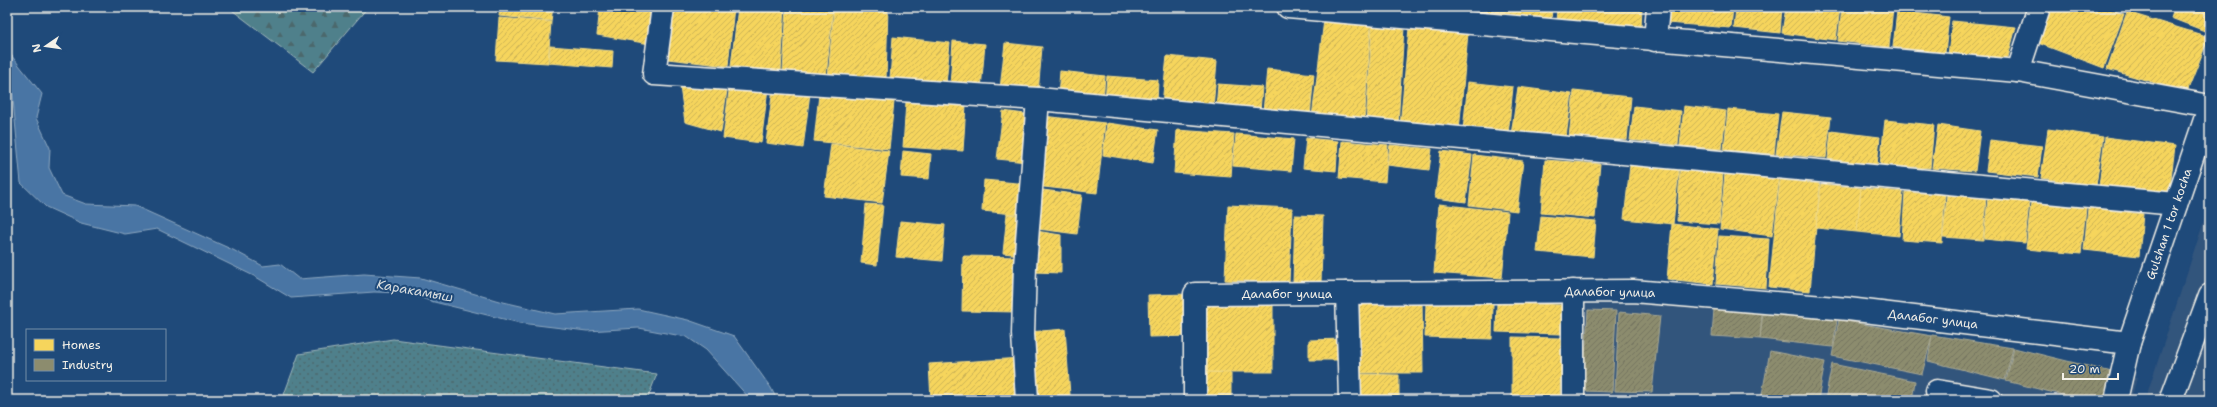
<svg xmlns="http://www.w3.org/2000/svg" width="2217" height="407" viewBox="0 0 2217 407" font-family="'Shantell Sans',sans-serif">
  <defs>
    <pattern id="grass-dots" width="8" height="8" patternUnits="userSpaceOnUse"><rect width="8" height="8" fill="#4f808b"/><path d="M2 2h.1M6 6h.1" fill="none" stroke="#4c676c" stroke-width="1.8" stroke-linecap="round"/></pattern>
    <pattern id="forest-firs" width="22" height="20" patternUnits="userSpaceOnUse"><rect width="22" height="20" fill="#4f808b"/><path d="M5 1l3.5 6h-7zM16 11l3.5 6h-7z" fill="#4c676c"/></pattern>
    <pattern id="homes-hatch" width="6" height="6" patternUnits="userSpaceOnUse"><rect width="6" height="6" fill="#f6d55c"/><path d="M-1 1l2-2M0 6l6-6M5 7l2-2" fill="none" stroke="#cbb256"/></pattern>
    <pattern id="industry-hatch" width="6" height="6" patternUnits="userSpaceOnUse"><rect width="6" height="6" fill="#8c8c6e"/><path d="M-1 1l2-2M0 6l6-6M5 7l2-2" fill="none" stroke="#757460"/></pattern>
  </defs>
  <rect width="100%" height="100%" fill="#1f4a7a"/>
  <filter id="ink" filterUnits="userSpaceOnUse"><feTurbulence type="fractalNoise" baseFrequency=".025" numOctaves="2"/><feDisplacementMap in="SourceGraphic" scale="8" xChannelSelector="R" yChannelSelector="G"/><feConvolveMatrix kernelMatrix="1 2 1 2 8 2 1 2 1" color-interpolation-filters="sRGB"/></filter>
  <g filter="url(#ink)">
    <!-- built -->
    <g fill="#32547c">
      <path d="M 2210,203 L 2210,400 L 2145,400 Z"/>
      <path d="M 1584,298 L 1850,318 L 2137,378 L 2131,400 L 1581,400 Z"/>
    </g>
    <!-- grass -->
    <path fill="url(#grass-dots)" stroke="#a2b8ba" d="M 393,339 L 657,374 L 647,400 L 282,400 L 299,354 Z"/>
    <!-- forest -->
    <path fill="url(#forest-firs)" stroke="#a2b8ba" d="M 228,7 L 368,7 L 313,72 Z"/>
    <!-- water -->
    <path fill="#4975a4" stroke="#8da7bf" d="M 7,50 L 42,94 L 36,118 L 50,148 L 49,168 L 62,195 L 86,204 L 135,206 L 233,250 L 263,266 L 280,264 L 299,279 L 364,274 L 421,278 L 499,301 L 555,314 L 638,309 L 688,320 L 734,336 L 771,388 L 777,400 L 751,400 L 706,350 L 687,337 L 639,328 L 587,331 L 520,323 L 430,301 L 408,293 L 374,292 L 291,298 L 256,277 L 157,229 L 125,234 L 81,223 L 46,207 L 21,183 L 12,89 L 7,73 Z"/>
    <!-- homes -->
    <g fill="url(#homes-hatch)" stroke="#f5dd86">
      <path d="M 500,7 L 553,7 L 551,21 L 499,16 Z"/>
      <path d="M 566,7 L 598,7 L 597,12 Z"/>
      <path d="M 600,7 L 656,7 L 650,44 L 597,35 Z"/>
      <path d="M 665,7 L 734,7 L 728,66 L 659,58 Z"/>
      <path d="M 738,7 L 785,7 L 781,71 L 731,66 Z"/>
      <path d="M 787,7 L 833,7 L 826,77 L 783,71 Z"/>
      <path d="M 834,7 L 888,7 L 886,80 L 828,78 Z"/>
      <path d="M 1466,7 L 1552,7 L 1551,22 L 1466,14 Z"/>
      <path d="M 1557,7 L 1642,7 L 1641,28 L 1556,23 Z"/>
      <path d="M 1668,7 L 1733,7 L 1731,28 L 1667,23 Z"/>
      <path d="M 1736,7 L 1782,7 L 1780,33 L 1734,28 Z"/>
      <path d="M 1786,7 L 1840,7 L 1836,40 L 1782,33 Z"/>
      <path d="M 1842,7 L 1893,7 L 1889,47 L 1838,41 Z"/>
      <path d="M 2051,7 L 2103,7 L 2124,14 L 2104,68 L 2038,43 Z"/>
      <path d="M 2175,7 L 2210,7 L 2210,33 L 2171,18 Z"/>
      <path d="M 1897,11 L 1949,17 L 1945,53 L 1893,47 Z"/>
      <path d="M 2127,12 L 2209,37 L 2187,92 L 2107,69 Z"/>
      <path d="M 499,18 L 551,22 L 548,63 L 496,60 Z"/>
      <path d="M 1324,20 L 1371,25 L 1364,124 L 1312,117 Z"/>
      <path d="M 1952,21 L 2016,27 L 2007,61 L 1948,55 Z"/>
      <path d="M 1372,25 L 1404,27 L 1398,126 L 1366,124 Z"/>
      <path d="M 1409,28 L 1468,33 L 1459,131 L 1400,126 Z"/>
      <path d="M 893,37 L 950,43 L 946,84 L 890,79 Z"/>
      <path d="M 953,41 L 985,44 L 981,89 L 950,86 Z"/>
      <path d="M 1005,43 L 1042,47 L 1038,93 L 1000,89 Z"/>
      <path d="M 550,46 L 613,51 L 612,68 L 549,63 Z"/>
      <path d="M 1167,56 L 1217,61 L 1213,109 L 1162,104 Z"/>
      <path d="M 1267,69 L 1314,74 L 1310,117 L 1263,112 Z"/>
      <path d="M 1060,71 L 1105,76 L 1103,100 L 1058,96 Z"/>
      <path d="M 1107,76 L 1158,80 L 1157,104 L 1105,101 Z"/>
      <path d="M 1468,82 L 1513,87 L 1508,135 L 1463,130 Z"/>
      <path d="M 728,83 L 721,132 L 685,122 L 680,87 Z"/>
      <path d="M 730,83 L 768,88 L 761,143 L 723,138 Z"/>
      <path d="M 1218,84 L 1262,87 L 1260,112 L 1216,108 Z"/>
      <path d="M 1518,87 L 1572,94 L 1566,137 L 1511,135 Z"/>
      <path d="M 773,88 L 810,93 L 803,148 L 766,143 Z"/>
      <path d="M 1574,91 L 1631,97 L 1627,140 L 1569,137 Z"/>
      <path d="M 819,94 L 894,102 L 889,149 L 814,141 Z"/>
      <path d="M 906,102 L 966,105 L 963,151 L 903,147 Z"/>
      <path d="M 1634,106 L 1681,111 L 1678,145 L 1630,140 Z"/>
      <path d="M 1684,106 L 1726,111 L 1722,149 L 1680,146 Z"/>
      <path d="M 1728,109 L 1778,114 L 1774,154 L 1724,150 Z"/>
      <path d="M 1003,111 L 1032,115 L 1027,162 L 997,159 Z"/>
      <path d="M 1782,112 L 1831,117 L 1826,158 L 1776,154 Z"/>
      <path d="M 1043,116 L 1105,123 L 1097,193 L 1035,186 Z"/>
      <path d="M 1885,120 L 1934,125 L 1930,168 L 1880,165 Z"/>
      <path d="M 1107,123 L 1158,130 L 1153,163 L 1103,155 Z"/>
      <path d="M 1938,125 L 1980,131 L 1975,171 L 1932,168 Z"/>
      <path d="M 2048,129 L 2103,137 L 2096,186 L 2041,178 Z"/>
      <path d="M 1177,130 L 1234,134 L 1231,177 L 1174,173 Z"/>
      <path d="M 1831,131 L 1880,137 L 1877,165 L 1828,159 Z"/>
      <path d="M 1236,134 L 1294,139 L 1291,171 L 1233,166 Z"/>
      <path d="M 2105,137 L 2175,146 L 2169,195 L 2099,186 Z"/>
      <path d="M 1306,138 L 1338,141 L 1336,171 L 1303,168 Z"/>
      <path d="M 1990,140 L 2042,146 L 2038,177 L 1986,171 Z"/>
      <path d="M 1342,141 L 1388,145 L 1385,182 L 1339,178 Z"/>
      <path d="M 831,144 L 889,151 L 882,203 L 824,196 Z"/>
      <path d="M 1390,145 L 1432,149 L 1429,170 L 1387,165 Z"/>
      <path d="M 903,151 L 931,154 L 929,179 L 901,177 Z"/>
      <path d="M 1441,151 L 1472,155 L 1466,202 L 1435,198 Z"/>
      <path d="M 1474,155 L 1523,161 L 1517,211 L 1469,205 Z"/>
      <path d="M 1545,160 L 1600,164 L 1595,218 L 1541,213 Z"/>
      <path d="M 1630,165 L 1679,170 L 1673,224 L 1624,219 Z"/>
      <path d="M 1680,170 L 1723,173 L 1719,224 L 1677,221 Z"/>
      <path d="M 1725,173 L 1779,180 L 1772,236 L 1720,229 Z"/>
      <path d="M 984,180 L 1028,184 L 1025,215 L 982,211 Z"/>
      <path d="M 1780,180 L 1820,184 L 1810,291 L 1769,287 Z"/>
      <path d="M 1821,184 L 1861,188 L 1857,232 L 1816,228 Z"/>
      <path d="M 1861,188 L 1903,192 L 1899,236 L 1857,232 Z"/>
      <path d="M 1035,189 L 1082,195 L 1077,234 L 1030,228 Z"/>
      <path d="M 1905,192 L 1945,195 L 1942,243 L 1902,240 Z"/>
      <path d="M 1947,194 L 1986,197 L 1983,240 L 1943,237 Z"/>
      <path d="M 1988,197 L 2029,202 L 2025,243 L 1984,239 Z"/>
      <path d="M 2031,202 L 2086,208 L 2081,254 L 2026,249 Z"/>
      <path d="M 866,204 L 883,205 L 877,265 L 861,263 Z"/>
      <path d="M 1439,204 L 1508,212 L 1502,278 L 1434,273 Z"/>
      <path d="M 1228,205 L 1292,208 L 1289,283 L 1225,280 Z"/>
      <path d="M 2088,208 L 2143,214 L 2139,256 L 2084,250 Z"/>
      <path d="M 1007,214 L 1025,216 L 1021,255 L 1003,253 Z"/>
      <path d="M 1295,215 L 1323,216 L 1321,283 L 1293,282 Z"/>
      <path d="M 1541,216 L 1596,221 L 1593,257 L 1537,252 Z"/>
      <path d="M 900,221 L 945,225 L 942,261 L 896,257 Z"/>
      <path d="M 1672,224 L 1718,229 L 1713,284 L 1667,279 Z"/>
      <path d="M 1030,230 L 1061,235 L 1061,273 L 1034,272 Z"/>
      <path d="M 1719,236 L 1769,239 L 1766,288 L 1716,284 Z"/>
      <path d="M 963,256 L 1021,257 L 1018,312 L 962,311 Z"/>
      <path d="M 1191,294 L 1192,336 L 1149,337 L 1148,295 Z"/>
      <path d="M 1422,301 L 1423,373 L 1355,373 L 1355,302 Z"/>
      <path d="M 1426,302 L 1493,304 L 1492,339 L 1425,337 Z"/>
      <path d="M 1497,303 L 1562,305 L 1561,334 L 1496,332 Z"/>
      <rect x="1203" y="305" width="70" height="67"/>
      <path d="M 1065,329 L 1070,395 L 1034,398 L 1029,332 Z"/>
      <path d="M 1512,337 L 1561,338 L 1560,400 L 1512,400 Z"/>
      <path d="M 1344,339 L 1344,360 L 1309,360 L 1309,340 Z"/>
      <path d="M 1021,358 L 1024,400 L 931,400 L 929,364 Z"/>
      <path d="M 1203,372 L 1231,373 L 1231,400 L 1202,400 Z"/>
      <path d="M 1356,374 L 1399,375 L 1399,400 L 1355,400 Z"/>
      <path d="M 1075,397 L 1075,400 L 1034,400 Z"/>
    </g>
    <!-- industry -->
    <g fill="url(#industry-hatch)" stroke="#abaa93">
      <path d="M 1714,309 L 1762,312 L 1760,339 L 1712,336 Z"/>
      <path d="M 1588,310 L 1616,311 L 1612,392 L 1583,391 Z"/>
      <path d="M 1619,312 L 1660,316 L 1652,392 L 1615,391 Z"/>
      <path d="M 1763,312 L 1837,320 L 1833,347 L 1760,339 Z"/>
      <path d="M 1839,320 L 1932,336 L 1922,374 L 1832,356 Z"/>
      <path d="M 1932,335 L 2013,348 L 2005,380 L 1928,361 Z"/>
      <path d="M 2014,348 L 2116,373 L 2109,400 L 2083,400 L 2006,381 Z"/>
      <path d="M 1770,351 L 1825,362 L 1818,400 L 1761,400 Z"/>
      <path d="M 1832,364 L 1915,381 L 1912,400 L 1825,400 Z"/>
    </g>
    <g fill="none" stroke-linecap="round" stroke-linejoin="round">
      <!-- minor casing -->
      <g stroke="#f4f1e8" stroke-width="25">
        <g id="minor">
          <path d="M 663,7 L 654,74 L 1038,99 L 2176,204"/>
          <path d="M 1288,7 L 2018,71 L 2210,106"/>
          <path d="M 1655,40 L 1658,7"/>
          <path d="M 2018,71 L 2039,7"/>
          <path d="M 1573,291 L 1573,400"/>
          <path d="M 1347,293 L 1350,400"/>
          <path d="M 1937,391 L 1991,400"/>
          <path d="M 1027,400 L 1023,334 L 1025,266 L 1038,99"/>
          <path d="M 1195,400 L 1195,294 L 1633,291 L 1848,309 L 2129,343"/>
          <path d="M 2116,400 L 2129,343 L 2210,105"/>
          <path d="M 2171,400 L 2210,295"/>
        </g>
      </g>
      <!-- minor -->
      <use href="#minor" stroke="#1f4a7a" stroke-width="22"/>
    </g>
  </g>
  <g text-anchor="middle" stroke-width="4" stroke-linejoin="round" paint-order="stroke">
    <!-- street labels -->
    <g font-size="12" fill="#f4f1e8" stroke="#1f4a7a">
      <text transform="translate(2169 224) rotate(-71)" y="4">Gulshan 1 tor kocha</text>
      <text transform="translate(1610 292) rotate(1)" y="4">Далабог улица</text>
      <text x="1287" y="298">Далабог улица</text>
      <text transform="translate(1933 319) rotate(7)" y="4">Далабог улица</text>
    </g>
    <!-- water labels -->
    <g font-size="13" font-style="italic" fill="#dadede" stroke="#1f4a7a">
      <text transform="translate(415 290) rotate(10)" y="5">Каракамыш</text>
    </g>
  </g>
  <!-- margin -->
  <rect width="2217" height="407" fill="none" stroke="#1f4a7a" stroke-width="24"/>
  <rect x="12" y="12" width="2193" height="383" fill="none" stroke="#f4f1e8" stroke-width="1.5" filter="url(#ink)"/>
  <!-- legend -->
  <rect x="26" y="329" width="140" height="52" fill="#1f4a7a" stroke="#748da6"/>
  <rect x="34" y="339" width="20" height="12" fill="#f6d55c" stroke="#748da6"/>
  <text x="62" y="349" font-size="12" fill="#f4f1e8">Homes</text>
  <rect x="34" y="359" width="20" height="12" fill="#8c8c6e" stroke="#748da6"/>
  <text x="62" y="369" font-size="12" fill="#f4f1e8">Industry</text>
  <!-- north arrow -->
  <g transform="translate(46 46) rotate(257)" stroke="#1f4a7a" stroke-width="3" paint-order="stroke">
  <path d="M0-3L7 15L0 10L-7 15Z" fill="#f4f1e8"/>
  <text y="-6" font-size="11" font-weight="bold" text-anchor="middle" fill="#f4f1e8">N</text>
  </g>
  <!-- scale -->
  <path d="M2063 373v6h55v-6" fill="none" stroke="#f4f1e8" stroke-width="2"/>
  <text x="2069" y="373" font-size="12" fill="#f4f1e8" stroke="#1f4a7a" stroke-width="3" paint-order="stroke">20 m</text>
</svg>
